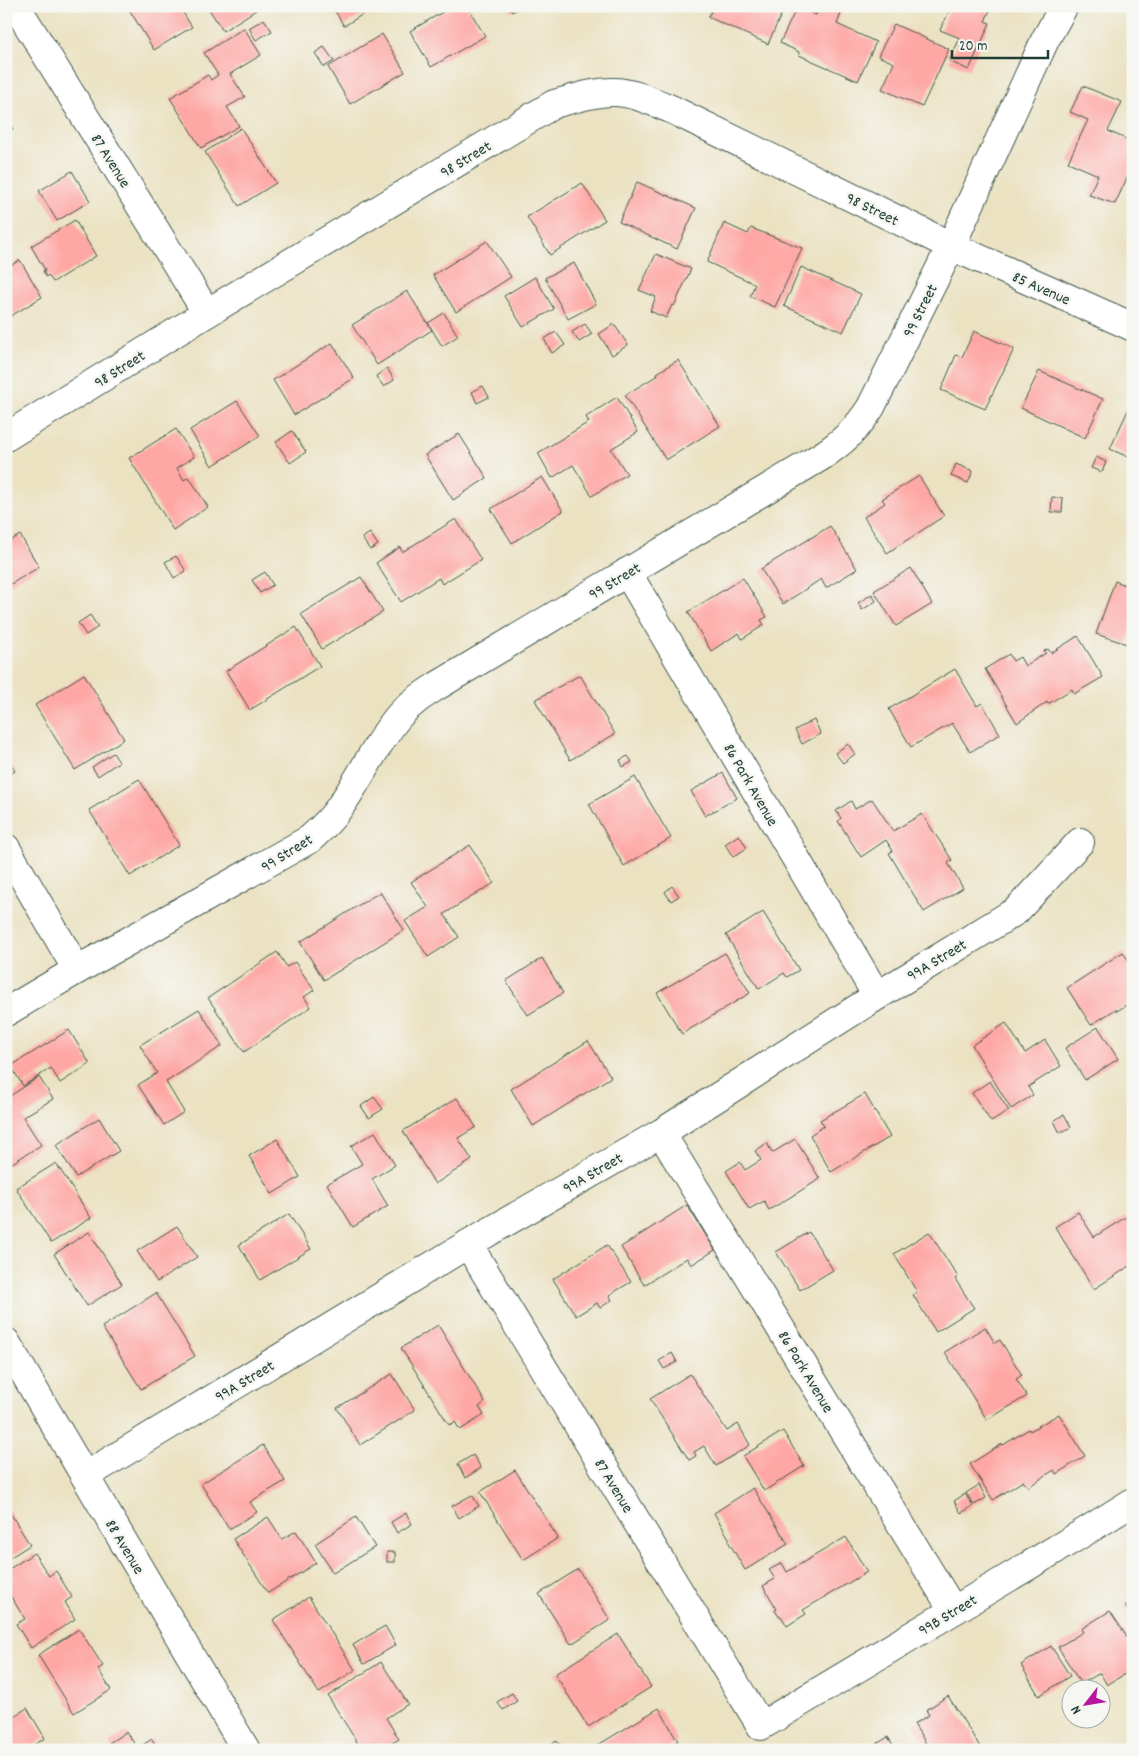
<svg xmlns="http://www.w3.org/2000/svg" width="1139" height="1756" viewBox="0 0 1139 1756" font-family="Dekko,sans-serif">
  <rect width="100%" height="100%" fill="#f6f6f2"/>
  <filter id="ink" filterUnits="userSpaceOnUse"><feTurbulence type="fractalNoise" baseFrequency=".02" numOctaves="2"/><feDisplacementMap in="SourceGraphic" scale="10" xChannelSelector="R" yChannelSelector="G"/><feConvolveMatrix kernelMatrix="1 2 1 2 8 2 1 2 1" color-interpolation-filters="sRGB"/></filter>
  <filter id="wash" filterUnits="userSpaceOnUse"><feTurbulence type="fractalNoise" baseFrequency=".0096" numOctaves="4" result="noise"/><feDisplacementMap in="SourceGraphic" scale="20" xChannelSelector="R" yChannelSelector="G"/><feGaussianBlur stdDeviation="1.12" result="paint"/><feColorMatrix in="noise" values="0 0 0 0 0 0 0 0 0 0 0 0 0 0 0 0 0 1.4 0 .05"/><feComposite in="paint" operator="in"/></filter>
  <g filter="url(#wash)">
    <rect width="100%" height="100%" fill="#ebe2c2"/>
    <g id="blocks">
      <!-- building -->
      <g fill="#fea7a4">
        <path d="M 127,6 L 179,6 L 192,27 L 154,50 Z"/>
        <path d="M 207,6 L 254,6 L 256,10 L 223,31 Z"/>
        <path d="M 332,6 L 376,6 L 344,26 Z"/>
        <path d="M 453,6 L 467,6 L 485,36 L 431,67 L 410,31 Z"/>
        <path d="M 508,6 L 522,6 L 512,12 Z"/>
        <path d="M 714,6 L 785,6 L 768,44 L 708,17 Z"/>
        <path d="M 820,6 L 838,6 L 843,8 L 837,24 L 876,42 L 858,81 L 799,55 L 799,52 L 780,43 L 797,7 L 816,15 Z"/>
        <path d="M 952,6 L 961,10 L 963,6 L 992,6 L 985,21 L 990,23 L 969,70 L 949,61 L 960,38 L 940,30 Z"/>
        <path d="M 264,19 L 272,31 L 256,40 L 249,28 Z"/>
        <path d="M 894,24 L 949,49 L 922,107 L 882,89 L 894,63 L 878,56 Z"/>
        <path d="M 244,28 L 261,55 L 230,74 L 245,97 L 227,107 L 239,126 L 201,148 L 170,98 L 208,75 L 211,80 L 218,75 L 204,53 Z"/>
        <path d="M 382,34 L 405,72 L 350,104 L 328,67 Z"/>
        <path d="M 324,47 L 334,61 L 324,67 L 315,53 Z"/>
        <path d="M 1083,86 L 1122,102 L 1108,131 L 1133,142 L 1133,165 L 1115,204 L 1089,195 L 1098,175 L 1068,162 L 1088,120 L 1070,112 Z"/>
        <path d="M 6,119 L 13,129 L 6,133 Z"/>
        <path d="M 241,128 L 276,183 L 239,206 L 205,152 Z"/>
        <path d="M 72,171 L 90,201 L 57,221 L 39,191 Z"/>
        <path d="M 637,182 L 696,208 L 677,249 L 619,222 Z"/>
        <path d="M 582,183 L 605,220 L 550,255 L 527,217 Z"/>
        <path d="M 75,220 L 96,256 L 53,282 L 48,275 L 46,277 L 43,271 L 45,270 L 31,246 Z"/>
        <path d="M 724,223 L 748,234 L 751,228 L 802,248 L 775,307 L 750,296 L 755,284 L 707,262 Z"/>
        <path d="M 487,241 L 511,277 L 456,312 L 433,275 Z"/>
        <path d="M 656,254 L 691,269 L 674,306 L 672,305 L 666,318 L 650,311 L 656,297 L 639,290 Z"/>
        <path d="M 20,260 L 42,297 L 6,319 L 6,268 Z"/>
        <path d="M 574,263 L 596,304 L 568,319 L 545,278 Z"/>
        <path d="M 801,267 L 861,294 L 843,332 L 784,306 Z"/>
        <path d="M 535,277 L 554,309 L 523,327 L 504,296 Z"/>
        <path d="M 407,291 L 432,330 L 377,365 L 352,325 Z"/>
        <path d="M 444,313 L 458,336 L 442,346 L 428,323 Z"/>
        <path d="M 585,324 L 592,334 L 579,342 L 572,332 Z"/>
        <path d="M 614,324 L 628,345 L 612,355 L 599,334 Z"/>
        <path d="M 974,331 L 1014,349 L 985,409 L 941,390 L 956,355 L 962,357 Z"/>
        <path d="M 556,332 L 565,345 L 552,353 L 544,339 Z"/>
        <path d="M 332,343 L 354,378 L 294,415 L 273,380 Z"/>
        <path d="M 678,360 L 720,426 L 666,460 L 625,395 L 658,375 L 657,373 Z"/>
        <path d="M 387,368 L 394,380 L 384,387 L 376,376 Z"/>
        <path d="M 1039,371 L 1103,399 L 1085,438 L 1021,408 Z"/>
        <path d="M 483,386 L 489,397 L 477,403 L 472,392 Z"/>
        <path d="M 617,397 L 638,432 L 611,449 L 627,474 L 592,496 L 573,465 L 552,478 L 538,453 L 589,422 L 586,417 Z"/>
        <path d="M 237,401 L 260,436 L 212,466 L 190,430 Z"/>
        <path d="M 1130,406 L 1133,407 L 1133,459 L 1110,449 Z"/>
        <path d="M 176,429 L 194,457 L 177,468 L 184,480 L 189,477 L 208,507 L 173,530 L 129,458 Z"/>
        <path d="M 292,431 L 306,452 L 290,463 L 276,442 Z"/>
        <path d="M 459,434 L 487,478 L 453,500 L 425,455 Z"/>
        <path d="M 1096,457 L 1106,462 L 1102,472 L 1091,468 Z"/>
        <path d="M 956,464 L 973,471 L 968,483 L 951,476 Z"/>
        <path d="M 919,476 L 944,516 L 887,553 L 864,517 L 885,503 L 882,499 Z"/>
        <path d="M 542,477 L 563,511 L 512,543 L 491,509 Z"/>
        <path d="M 1052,497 L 1063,498 L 1062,512 L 1051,512 Z"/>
        <path d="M 456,519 L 481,560 L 442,584 L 439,578 L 401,602 L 376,563 L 400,547 L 402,552 Z"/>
        <path d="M 830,526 L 857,569 L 826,588 L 821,579 L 783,604 L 761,569 Z"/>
        <path d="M 370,533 L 378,545 L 370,550 L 362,538 Z"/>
        <path d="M 20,535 L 39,567 L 6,587 L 6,543 Z"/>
        <path d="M 176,556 L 186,571 L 174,578 L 165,562 Z"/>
        <path d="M 911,568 L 932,604 L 896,626 L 874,591 Z"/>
        <path d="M 265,572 L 273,585 L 260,593 L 252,580 Z"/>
        <path d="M 361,577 L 383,612 L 322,649 L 301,614 Z"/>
        <path d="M 743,578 L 767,617 L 761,620 L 764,625 L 742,639 L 739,633 L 711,651 L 688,612 Z"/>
        <path d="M 1115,581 L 1133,588 L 1133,627 L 1127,644 L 1096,634 Z"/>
        <path d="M 872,594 L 876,601 L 862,610 L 858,603 Z"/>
        <path d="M 90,615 L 98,627 L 86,635 L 78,623 Z"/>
        <path d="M 296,627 L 320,666 L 250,710 L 226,671 Z"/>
        <path d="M 1078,636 L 1103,677 L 1074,694 L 1072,689 L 1048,704 L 1047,702 L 1017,723 L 985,669 L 1009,654 L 1013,661 L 1020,657 L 1025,666 L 1046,653 L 1044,651 L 1048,649 L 1051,653 Z"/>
        <path d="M 955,669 L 977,706 L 982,703 L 1000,734 L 970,752 L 952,723 L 911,747 L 889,709 Z"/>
        <path d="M 84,674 L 124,739 L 75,770 L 35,705 Z"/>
        <path d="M 580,675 L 615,734 L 570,760 L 535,700 Z"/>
        <path d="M 814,720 L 821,734 L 802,744 L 795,730 Z"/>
        <path d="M 848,744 L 855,754 L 843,763 L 835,753 Z"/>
        <path d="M 113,753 L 119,762 L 98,776 L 92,767 Z"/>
        <path d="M 6,756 L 15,771 L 6,776 Z"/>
        <path d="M 628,756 L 632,762 L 623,767 L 620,760 Z"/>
        <path d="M 723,773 L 737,798 L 705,816 L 691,791 Z"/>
        <path d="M 635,777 L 671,838 L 624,866 L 589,804 Z"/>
        <path d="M 139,779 L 179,845 L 130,876 L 89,810 Z"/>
        <path d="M 872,799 L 893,831 L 922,814 L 952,860 L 948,863 L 963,888 L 924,912 L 889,853 L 893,851 L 886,840 L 861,857 L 838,821 L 841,818 L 836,811 L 851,801 L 855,809 Z"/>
        <path d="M 739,835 L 747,848 L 733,857 L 725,844 Z"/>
        <path d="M 470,845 L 494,883 L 444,914 L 459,937 L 428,957 L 405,921 L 428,907 L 411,882 Z"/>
        <path d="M 672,886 L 679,896 L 671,901 L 665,892 Z"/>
        <path d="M 380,892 L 404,930 L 324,980 L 300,942 Z"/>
        <path d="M 763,912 L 799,970 L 787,977 L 784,973 L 759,989 L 726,935 Z"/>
        <path d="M 277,952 L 287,967 L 295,962 L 314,990 L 304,997 L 311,1007 L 244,1052 L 208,998 Z"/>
        <path d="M 1123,952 L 1133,967 L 1133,1001 L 1117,1011 L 1116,1009 L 1091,1025 L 1067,988 Z"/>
        <path d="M 725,953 L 750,993 L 682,1034 L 657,993 Z"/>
        <path d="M 542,958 L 563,993 L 528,1015 L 506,981 Z"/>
        <path d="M 199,1009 L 222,1046 L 166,1082 L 184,1112 L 164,1125 L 138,1085 L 157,1073 L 140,1045 Z"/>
        <path d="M 1006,1023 L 1025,1053 L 1045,1040 L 1061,1066 L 1028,1087 L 1033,1095 L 1011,1109 L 972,1045 Z"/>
        <path d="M 1098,1027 L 1118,1059 L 1085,1080 L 1065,1048 Z"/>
        <path d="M 69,1030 L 90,1064 L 60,1083 L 51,1068 L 23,1086 L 11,1066 Z"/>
        <path d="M 588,1041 L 611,1077 L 533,1126 L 511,1089 Z"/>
        <path d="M 39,1077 L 53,1099 L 23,1117 L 41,1145 L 6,1167 L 6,1090 L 10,1096 Z"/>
        <path d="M 990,1081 L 1009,1111 L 991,1122 L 972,1093 Z"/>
        <path d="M 865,1094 L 890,1137 L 831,1172 L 810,1135 L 824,1126 L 820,1120 Z"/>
        <path d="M 374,1097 L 383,1109 L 369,1118 L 361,1106 Z"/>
        <path d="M 457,1098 L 476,1127 L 458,1138 L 472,1160 L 435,1184 L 403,1131 Z"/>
        <path d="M 1064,1114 L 1071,1127 L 1060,1133 L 1054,1121 Z"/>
        <path d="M 99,1118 L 119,1151 L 76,1177 L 56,1145 Z"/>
        <path d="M 375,1132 L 395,1165 L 372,1179 L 388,1206 L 353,1227 L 327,1184 L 362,1164 L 351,1146 Z"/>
        <path d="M 277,1139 L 300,1177 L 272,1194 L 249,1156 Z"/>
        <path d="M 795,1139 L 820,1179 L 769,1210 L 764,1201 L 749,1209 L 726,1171 L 740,1162 L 745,1170 L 761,1160 L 755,1151 L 767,1143 L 772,1153 Z"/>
        <path d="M 56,1163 L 91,1218 L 51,1243 L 16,1188 Z"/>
        <path d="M 687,1205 L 715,1250 L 691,1265 L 687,1258 L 644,1285 L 621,1247 Z"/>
        <path d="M 1078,1212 L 1094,1237 L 1126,1217 L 1133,1229 L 1133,1264 L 1094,1289 L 1055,1227 Z"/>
        <path d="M 289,1214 L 311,1249 L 260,1280 L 239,1245 Z"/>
        <path d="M 177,1226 L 197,1257 L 157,1282 L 137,1251 Z"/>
        <path d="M 89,1232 L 122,1284 L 87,1306 L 54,1254 Z"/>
        <path d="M 809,1232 L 833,1270 L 800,1290 L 776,1252 Z"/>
        <path d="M 929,1232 L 958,1277 L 955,1279 L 974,1308 L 936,1332 L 913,1295 L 917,1292 L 894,1254 Z"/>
        <path d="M 607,1245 L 631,1282 L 609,1295 L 612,1300 L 600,1308 L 597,1303 L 576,1316 L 553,1279 Z"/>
        <path d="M 156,1293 L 195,1356 L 141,1389 L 102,1327 Z"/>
        <path d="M 438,1325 L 485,1402 L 479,1407 L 484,1415 L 460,1430 L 455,1422 L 449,1425 L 401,1348 Z"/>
        <path d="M 985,1327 L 995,1343 L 1000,1340 L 1022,1375 L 1016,1379 L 1027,1396 L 987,1420 L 945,1352 Z"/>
        <path d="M 672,1353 L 677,1362 L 664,1369 L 659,1361 Z"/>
        <path d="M 392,1374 L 415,1410 L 360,1445 L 337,1408 Z"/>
        <path d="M 690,1374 L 727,1431 L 738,1424 L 750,1445 L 716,1466 L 704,1446 L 694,1452 L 696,1456 L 689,1460 L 650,1399 Z"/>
        <path d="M 1059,1414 L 1085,1456 L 1056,1474 L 1054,1470 L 1028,1487 L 1023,1481 L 993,1500 L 970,1464 L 1002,1444 L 1003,1445 L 1029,1429 L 1030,1431 Z"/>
        <path d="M 783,1431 L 804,1466 L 764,1491 L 743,1456 Z"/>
        <path d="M 263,1445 L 285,1481 L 250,1502 L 257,1512 L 229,1529 L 201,1484 Z"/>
        <path d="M 473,1455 L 481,1468 L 465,1478 L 458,1464 Z"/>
        <path d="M 515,1470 L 558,1538 L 523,1560 L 480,1492 Z"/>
        <path d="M 979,1485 L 986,1498 L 974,1505 L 966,1493 Z"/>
        <path d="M 753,1488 L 788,1544 L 745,1570 L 728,1541 L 730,1540 L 714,1513 Z"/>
        <path d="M 965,1494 L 973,1506 L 961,1513 L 954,1501 Z"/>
        <path d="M 472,1495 L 479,1506 L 459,1518 L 452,1506 Z"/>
        <path d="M 6,1506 L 30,1545 L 6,1560 Z"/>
        <path d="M 406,1513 L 412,1524 L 397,1533 L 391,1522 Z"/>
        <path d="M 268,1517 L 282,1539 L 296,1531 L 316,1563 L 268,1593 L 233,1539 Z"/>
        <path d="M 356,1517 L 375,1547 L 333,1573 L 315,1544 Z"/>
        <path d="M 846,1537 L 867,1572 L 803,1610 L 806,1614 L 787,1626 L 781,1616 L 779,1617 L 775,1610 L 777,1609 L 763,1586 L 775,1579 L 769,1570 L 782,1563 L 787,1572 Z"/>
        <rect x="387" y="1552" width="8" height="10"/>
        <path d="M 34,1553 L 49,1576 L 56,1571 L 72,1597 L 65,1602 L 75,1619 L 31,1648 L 16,1624 L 25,1619 L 6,1589 L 6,1571 Z"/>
        <path d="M 578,1569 L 610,1620 L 571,1644 L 539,1594 Z"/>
        <path d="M 309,1597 L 355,1670 L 319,1693 L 273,1620 Z"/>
        <path d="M 1133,1601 L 1133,1617 L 1125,1606 Z"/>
        <path d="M 1110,1611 L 1133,1646 L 1133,1669 L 1107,1685 L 1100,1673 L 1081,1684 L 1058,1647 L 1083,1632 L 1081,1629 Z"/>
        <path d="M 385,1626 L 396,1645 L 364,1664 L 353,1645 Z"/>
        <path d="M 79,1629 L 103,1666 L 98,1669 L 111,1690 L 74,1713 L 38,1655 Z"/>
        <path d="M 618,1634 L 651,1687 L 588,1727 L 555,1674 Z"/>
        <path d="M 1051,1646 L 1070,1676 L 1039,1696 L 1021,1665 Z"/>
        <path d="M 381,1662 L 408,1704 L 386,1718 L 399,1739 L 381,1750 L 362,1750 L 328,1696 Z"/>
        <path d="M 512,1693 L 517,1701 L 503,1710 L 497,1702 Z"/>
        <path d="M 948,1696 L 982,1750 L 930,1750 L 914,1724 L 929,1715 L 926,1710 Z"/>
        <path d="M 27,1708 L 45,1738 L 26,1750 L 12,1750 L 6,1741 L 6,1721 Z"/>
        <path d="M 659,1708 L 678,1741 L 666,1748 L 667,1750 L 594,1750 L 593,1748 Z"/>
        <path d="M 126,1732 L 134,1743 L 124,1750 L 113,1750 L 109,1743 Z"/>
        <path d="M 888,1737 L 896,1750 L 867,1750 Z"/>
        <path d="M 152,1739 L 158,1750 L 135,1750 Z"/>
        <path d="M 557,1741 L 562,1750 L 548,1750 L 546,1747 Z"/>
      </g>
    </g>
  </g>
  <g filter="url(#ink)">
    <use href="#blocks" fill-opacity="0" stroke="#3e5649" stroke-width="1"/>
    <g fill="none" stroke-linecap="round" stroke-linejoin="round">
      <!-- minor casing -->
      <g stroke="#3e5649" stroke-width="30">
        <g id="minor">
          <path d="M 16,6 L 207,313"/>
          <path d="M 6,437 L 207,313 L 554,104 C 573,99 593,92 613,92 C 633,92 654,102 673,110 L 951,246 L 1133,327"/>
          <path d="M 627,572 L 877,996"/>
          <path d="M 6,848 L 77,970"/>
          <path d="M 6,1012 L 77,970 L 310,839 C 320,830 331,820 339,808 C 360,779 375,745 398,717 C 409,704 423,695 437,686 L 822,456 C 844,441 857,429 871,407 L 951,246 L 1045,40 L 1064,6"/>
          <path d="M 661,1133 L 953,1610"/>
          <path d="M 468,1244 L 761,1726 L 1078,1536 L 1133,1502"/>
          <path d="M 6,1342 L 246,1750"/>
          <path d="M 85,1476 L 468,1244 L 661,1133 L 877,996 L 1016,911 L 1080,842"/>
        </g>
      </g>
      <!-- minor -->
      <use href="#minor" stroke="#fff" stroke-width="28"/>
    </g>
  </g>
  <g text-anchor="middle" stroke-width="5" stroke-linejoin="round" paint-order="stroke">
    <!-- street labels -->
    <g font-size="16" fill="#1f3d34" stroke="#f6f6f2">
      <text transform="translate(465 158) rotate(-31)" y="6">98 Street</text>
      <text transform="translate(112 160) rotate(58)" y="6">87 Avenue</text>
      <text transform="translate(873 208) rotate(26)" y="6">98 Street</text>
      <text transform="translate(1042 287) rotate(24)" y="6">85 Avenue</text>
      <text transform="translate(919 310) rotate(-63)" y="6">99 Street</text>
      <text transform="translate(119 368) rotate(-32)" y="6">98 Street</text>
      <text transform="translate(614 580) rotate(-31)" y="6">99 Street</text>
      <text transform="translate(752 784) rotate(60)" y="6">86 Park Avenue</text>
      <text transform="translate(286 852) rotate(-32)" y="6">99 Street</text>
      <text transform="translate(936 959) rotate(-31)" y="6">99A Street</text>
      <text transform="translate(592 1172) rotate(-30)" y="6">99A Street</text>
      <text transform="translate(807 1371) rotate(59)" y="6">86 Park Avenue</text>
      <text transform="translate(244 1380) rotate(-31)" y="6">99A Street</text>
      <text transform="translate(615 1485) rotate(59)" y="6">87 Avenue</text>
      <text transform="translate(126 1546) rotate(59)" y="6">88 Avenue</text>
      <text transform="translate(947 1614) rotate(-31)" y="6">99B Street</text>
    </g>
  </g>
  <!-- margin -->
  <rect width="1139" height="1756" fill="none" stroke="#f6f6f2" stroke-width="25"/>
  <!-- north arrow -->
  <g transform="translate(1086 1704) rotate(239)"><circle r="24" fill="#f6f6f2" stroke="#a0aca6"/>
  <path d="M0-4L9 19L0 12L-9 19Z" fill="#b5179e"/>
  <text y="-8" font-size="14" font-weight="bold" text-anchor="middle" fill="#1f3d34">N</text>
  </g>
  <!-- scale -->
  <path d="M952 50v8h96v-8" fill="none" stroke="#1f3d34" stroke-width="2.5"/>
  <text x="959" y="50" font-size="15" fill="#1f3d34" stroke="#f6f6f2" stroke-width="4" paint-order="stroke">20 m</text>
</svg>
